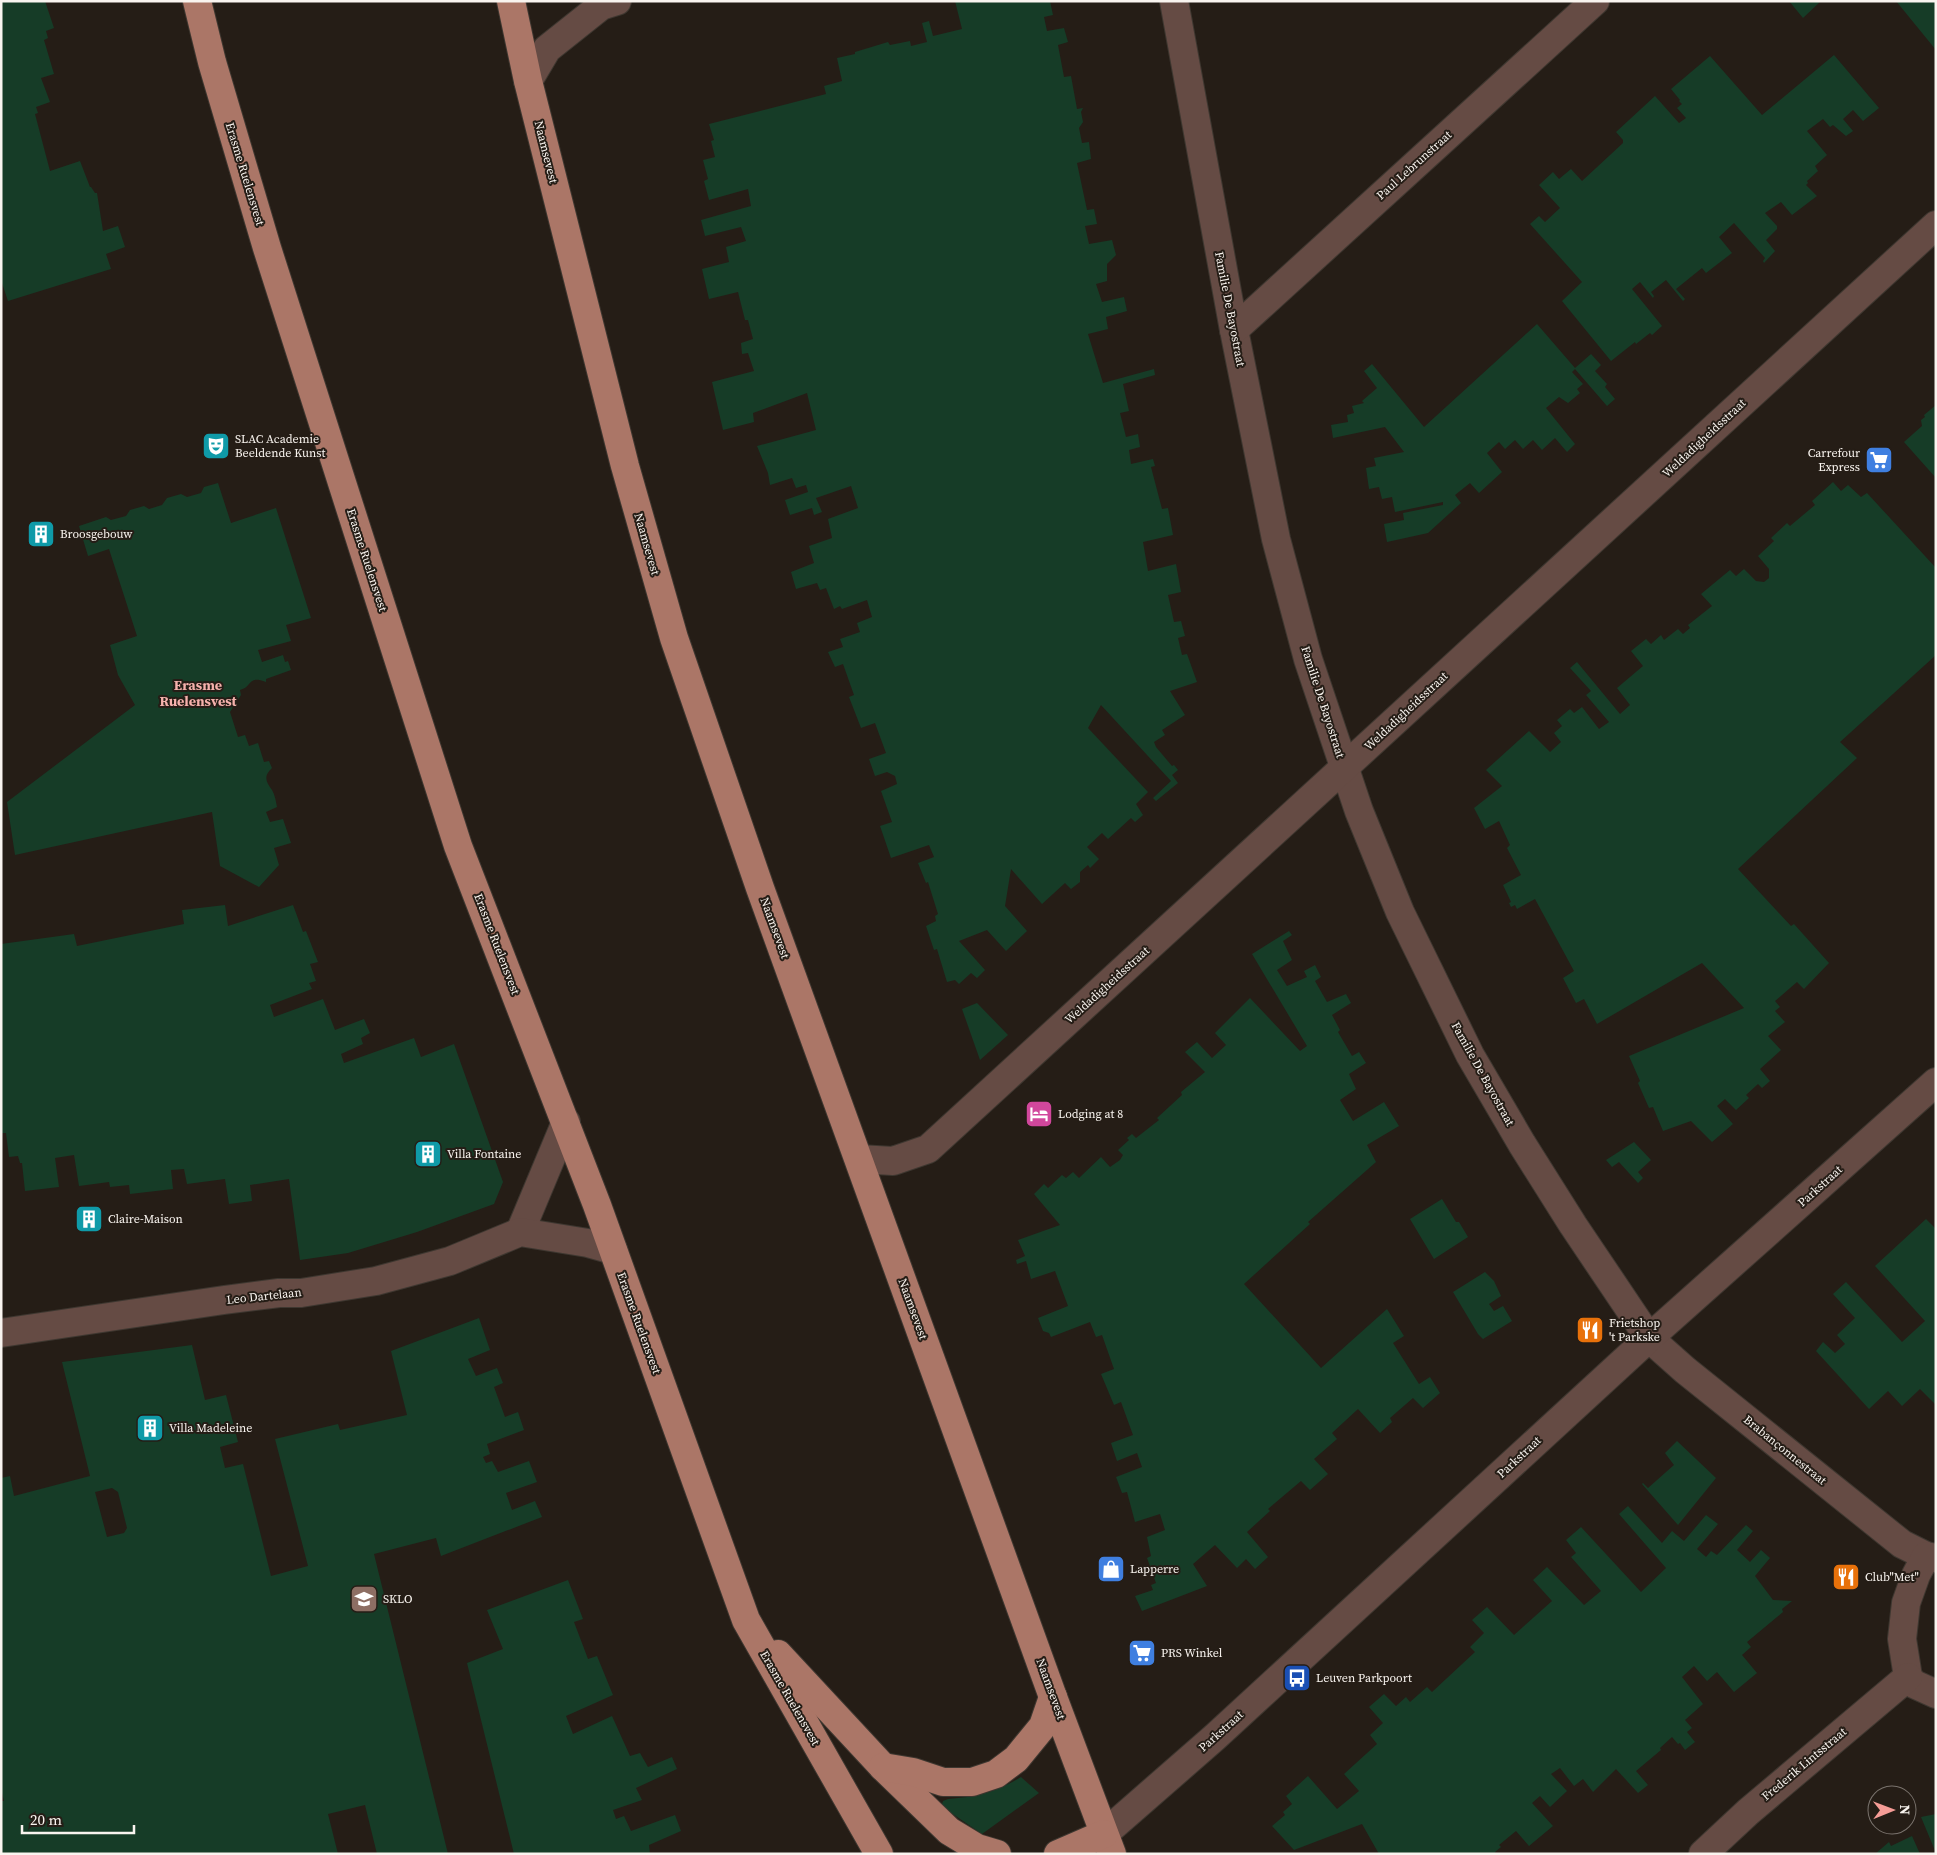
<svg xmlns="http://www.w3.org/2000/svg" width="1937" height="1855" viewBox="0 0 1937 1855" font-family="'Source Serif 4',serif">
  <rect width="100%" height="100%" fill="#251d16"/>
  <!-- green -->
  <g fill="#163c27" fill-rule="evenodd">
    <path d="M 1,1 L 45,1 L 54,28 L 46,31 L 48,38 L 44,40 L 54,74 L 41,78 L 50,102 L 36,107 L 38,113 L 35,114 L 50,171 L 80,161 L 90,187 L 91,187 L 95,193 L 97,193 L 103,231 L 118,226 L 125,247 L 106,254 L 111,269 L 8,301 L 1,280 Z"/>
    <path d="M 955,1 L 1050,1 L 1053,15 L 1044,17 L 1047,31 L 1064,28 L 1068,42 L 1058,45 L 1064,77 L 1071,76 L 1077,109 L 1083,108 L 1081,112 L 1083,122 L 1079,128 L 1082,143 L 1089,142 L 1091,159 L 1077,163 L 1087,210 L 1094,209 L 1097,224 L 1085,226 L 1089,244 L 1112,240 L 1116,255 L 1107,264 L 1107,281 L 1096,284 L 1102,302 L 1124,297 L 1127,311 L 1106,317 L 1108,329 L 1088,334 L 1103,383 L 1154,369 L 1155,375 L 1123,384 L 1129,411 L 1120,413 L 1126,437 L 1138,434 L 1140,447 L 1129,450 L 1131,464 L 1153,459 L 1155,466 L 1151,467 L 1162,509 L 1168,508 L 1173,535 L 1143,542 L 1148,571 L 1176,564 L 1181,592 L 1168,595 L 1174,622 L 1181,621 L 1185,636 L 1178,638 L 1182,655 L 1187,654 L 1197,682 L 1170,691 L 1185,715 L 1162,730 L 1165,735 L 1154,742 L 1156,747 L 1172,766 L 1174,765 L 1178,770 L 1172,775 L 1178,783 L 1156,801 L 1153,798 L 1171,781 L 1101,705 L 1088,728 L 1148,792 L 1136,804 L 1143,815 L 1135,822 L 1131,818 L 1108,839 L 1102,833 L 1087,847 L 1099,859 L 1090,868 L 1088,865 L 1080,872 L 1080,882 L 1071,889 L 1065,883 L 1042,904 L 1011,869 L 1005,906 L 1027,931 L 1006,951 L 987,930 L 959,941 L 985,970 L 977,978 L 971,973 L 959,984 L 955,980 L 947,982 L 937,949 L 934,950 L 926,926 L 936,921 L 935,916 L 938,914 L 928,882 L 926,883 L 918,863 L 934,857 L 929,845 L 891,858 L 880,826 L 892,822 L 881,791 L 897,784 L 895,776 L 887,772 L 875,776 L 869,759 L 886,753 L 875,723 L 861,728 L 849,697 L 854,695 L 843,664 L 835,667 L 828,652 L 843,647 L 840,639 L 860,632 L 857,623 L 872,617 L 867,600 L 842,609 L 840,606 L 834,609 L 826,588 L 820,590 L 817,583 L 796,589 L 791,572 L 814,563 L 809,546 L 832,538 L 828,519 L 858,508 L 851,486 L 816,498 L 822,512 L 814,515 L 812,508 L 790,515 L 785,500 L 808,492 L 806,485 L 796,488 L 792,478 L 770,485 L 768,473 L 757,446 L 816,430 L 807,393 L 753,413 L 754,422 L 723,430 L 712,382 L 754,371 L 748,353 L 742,354 L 741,343 L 753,339 L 748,320 L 745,320 L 738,292 L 709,299 L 702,269 L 729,262 L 726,247 L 746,241 L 741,227 L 705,236 L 701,220 L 751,206 L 748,189 L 709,200 L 704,181 L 708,179 L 703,160 L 715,157 L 711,141 L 714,140 L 709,124 L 826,94 L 824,86 L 842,81 L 837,58 L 855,54 L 855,52 L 888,42 L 890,45 L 910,41 L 911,46 L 927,42 L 922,23 L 929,21 L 933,36 L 962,29 Z"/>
    <path d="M 1789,1 L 1821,1 L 1803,18 Z"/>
    <path d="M 1896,1 L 1936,1 L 1936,50 Z"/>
    <path d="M 1834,55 L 1879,108 L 1863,121 L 1853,110 L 1843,119 L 1853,131 L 1846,136 L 1833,125 L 1830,127 L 1823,119 L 1807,131 L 1827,155 L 1815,166 L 1818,171 L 1807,181 L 1808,183 L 1806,185 L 1817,196 L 1792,215 L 1781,202 L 1765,213 L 1777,226 L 1777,229 L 1766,240 L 1775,251 L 1764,263 L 1763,261 L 1765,258 L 1734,223 L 1719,237 L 1732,253 L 1706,273 L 1702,268 L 1676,289 L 1685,299 L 1683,301 L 1666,280 L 1651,292 L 1654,296 L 1653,298 L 1640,282 L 1632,289 L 1662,326 L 1652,335 L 1650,333 L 1636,344 L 1635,342 L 1611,361 L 1562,301 L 1582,282 L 1530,224 L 1539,216 L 1545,222 L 1560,208 L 1539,185 L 1553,172 L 1559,179 L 1571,169 L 1582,181 L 1623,143 L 1623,140 L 1616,132 L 1655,96 L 1679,123 L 1686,118 L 1677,108 L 1682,104 L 1679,101 L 1680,100 L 1671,89 L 1710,56 L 1762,115 Z"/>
    <path d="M 1537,324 L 1575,368 L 1591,354 L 1601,365 L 1595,371 L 1607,384 L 1605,387 L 1615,399 L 1607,406 L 1575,369 L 1572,372 L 1583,384 L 1577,389 L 1580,393 L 1568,403 L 1559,397 L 1546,408 L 1575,444 L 1567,452 L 1555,438 L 1542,450 L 1533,440 L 1523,449 L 1515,440 L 1505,449 L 1499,442 L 1487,453 L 1502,472 L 1479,493 L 1470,483 L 1455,495 L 1461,503 L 1428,533 L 1387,542 L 1384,524 L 1404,520 L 1403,513 L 1443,505 L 1443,502 L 1395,512 L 1392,497 L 1382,499 L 1379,487 L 1369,489 L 1366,468 L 1376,466 L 1374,458 L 1404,452 L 1385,427 L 1333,438 L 1331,425 L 1348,422 L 1347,415 L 1354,413 L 1352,406 L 1364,403 L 1362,401 L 1377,388 L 1364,371 L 1372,364 L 1424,427 Z"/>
    <path d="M 1936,405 L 1936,478 L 1904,442 L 1922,426 L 1921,420 L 1925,417 L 1924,415 Z"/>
    <path d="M 1833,482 L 1841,491 L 1848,485 L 1861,497 L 1867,493 L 1936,568 L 1936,655 L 1840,742 L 1857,758 L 1738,869 L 1791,926 L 1794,924 L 1829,963 L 1804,989 L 1797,982 L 1775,1001 L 1780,1007 L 1775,1011 L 1785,1022 L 1768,1036 L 1781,1050 L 1760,1069 L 1770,1081 L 1762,1088 L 1758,1084 L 1746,1095 L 1749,1098 L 1736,1110 L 1725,1099 L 1717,1106 L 1733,1124 L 1712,1142 L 1691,1121 L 1663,1131 L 1653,1107 L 1649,1108 L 1638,1083 L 1640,1081 L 1629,1056 L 1744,1008 L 1702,963 L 1597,1024 L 1584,999 L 1576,1003 L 1563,978 L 1574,971 L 1535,899 L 1517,909 L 1515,905 L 1511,907 L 1509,903 L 1511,902 L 1503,885 L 1521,875 L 1507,848 L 1510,845 L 1499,821 L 1485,829 L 1474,808 L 1502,786 L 1486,770 L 1529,731 L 1550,752 L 1561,742 L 1554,733 L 1562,726 L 1557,720 L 1570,709 L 1574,713 L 1582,707 L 1599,729 L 1609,722 L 1586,695 L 1591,691 L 1570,668 L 1577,662 L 1620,714 L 1630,705 L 1617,688 L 1643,666 L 1631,651 L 1646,639 L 1651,644 L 1661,635 L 1664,640 L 1678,629 L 1683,634 L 1690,628 L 1688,625 L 1712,606 L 1701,594 L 1730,570 L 1736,576 L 1744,569 L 1756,581 L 1764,582 L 1769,578 L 1769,569 L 1758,556 L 1774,541 L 1771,538 L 1787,523 L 1790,526 L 1815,505 L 1812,501 Z"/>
    <path d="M 218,483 L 231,523 L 276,508 L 311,618 L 286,625 L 291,641 L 258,650 L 262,662 L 283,655 L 285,662 L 288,661 L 291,670 L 266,679 L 266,682 C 247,675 253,687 240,690 L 241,695 L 230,712 L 238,737 L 245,735 L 249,746 L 258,743 L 264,762 L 269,761 L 272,768 C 263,776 266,782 272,790 C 275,795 276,802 277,807 L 266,812 L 270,822 L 283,819 L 291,843 L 274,848 L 279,865 L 259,887 L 220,866 L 212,812 L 15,855 L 7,802 L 135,705 L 118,675 L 110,645 L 137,636 L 109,549 L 88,556 L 79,526 L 106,517 L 111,520 L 126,516 L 130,510 L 144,506 L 149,509 L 162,505 L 167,498 L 181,494 L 187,497 L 201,493 L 204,487 Z"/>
    <path d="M 225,905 L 228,926 L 293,905 L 303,932 L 306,931 L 318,962 L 310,964 L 316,981 L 309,983 L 312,989 L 270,1005 L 274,1017 L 323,999 L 335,1030 L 364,1019 L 370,1033 L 361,1038 L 363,1044 L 341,1054 L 344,1063 L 414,1038 L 421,1057 L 454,1044 L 503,1182 L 494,1204 L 417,1232 L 348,1253 L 300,1260 L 289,1179 L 250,1185 L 252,1201 L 229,1204 L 225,1179 L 187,1184 L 184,1169 L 171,1170 L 173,1189 L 130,1194 L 129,1185 L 110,1187 L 109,1182 L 79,1186 L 74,1155 L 55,1158 L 59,1187 L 25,1191 L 22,1163 L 20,1163 L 18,1156 L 9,1157 L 6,1133 L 1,1133 L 1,944 L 74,934 L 77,946 L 184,924 L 182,910 Z"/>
    <path d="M 1289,931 L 1292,935 L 1283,941 L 1292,960 L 1277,970 L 1287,986 L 1307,977 L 1304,971 L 1315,965 L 1321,977 L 1315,981 L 1327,1002 L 1346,994 L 1351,1003 L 1332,1015 L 1340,1030 L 1338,1032 L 1352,1056 L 1359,1052 L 1366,1063 L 1349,1074 L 1356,1089 L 1340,1100 L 1353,1121 L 1384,1102 L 1399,1126 L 1367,1145 L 1376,1162 L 1308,1222 L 1310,1224 L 1244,1284 L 1321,1368 L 1387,1309 L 1404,1336 L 1393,1343 L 1419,1384 L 1430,1377 L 1440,1393 L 1423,1408 L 1413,1398 L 1390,1418 L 1392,1422 L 1380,1433 L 1358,1409 L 1332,1433 L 1337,1439 L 1314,1459 L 1328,1474 L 1310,1490 L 1301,1481 L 1268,1509 L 1270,1511 L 1247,1532 L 1268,1557 L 1255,1569 L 1246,1559 L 1237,1568 L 1215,1545 L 1193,1564 L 1207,1586 L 1142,1611 L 1135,1596 L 1153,1590 L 1151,1585 L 1156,1583 L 1147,1558 L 1151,1556 L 1147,1537 L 1165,1530 L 1160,1514 L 1135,1522 L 1127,1492 L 1122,1493 L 1116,1477 L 1142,1467 L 1137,1453 L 1117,1461 L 1111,1443 L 1133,1435 L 1121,1402 L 1114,1405 L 1101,1374 L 1114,1369 L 1102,1335 L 1096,1337 L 1090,1322 L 1051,1337 L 1049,1333 L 1043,1331 L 1038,1318 L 1068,1306 L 1055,1271 L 1031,1279 L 1026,1261 L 1017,1264 L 1016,1260 L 1025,1256 L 1018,1240 L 1060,1225 L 1034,1194 L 1044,1184 L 1048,1188 L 1062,1175 L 1066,1178 L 1073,1172 L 1079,1178 L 1101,1157 L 1110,1167 L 1120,1160 L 1123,1155 L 1118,1150 L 1129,1140 L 1127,1138 L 1132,1134 L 1136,1138 L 1159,1120 L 1157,1118 L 1182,1095 L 1181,1092 L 1205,1072 L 1185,1052 L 1197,1042 L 1212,1058 L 1226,1045 L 1215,1033 L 1250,998 L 1300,1051 L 1307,1046 L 1252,954 Z"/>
    <path d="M 977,1003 L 1008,1035 L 980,1060 L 962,1009 Z"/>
    <path d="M 1634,1142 L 1651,1160 L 1638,1172 L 1643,1178 L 1638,1183 L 1619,1162 L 1612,1167 L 1606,1160 Z"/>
    <path d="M 1442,1199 L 1456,1222 L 1459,1222 L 1468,1237 L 1434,1259 L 1410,1219 Z"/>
    <path d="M 1926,1219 L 1936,1229 L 1936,1405 L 1920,1389 L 1902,1406 L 1888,1391 L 1869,1409 L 1816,1351 L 1823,1342 L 1835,1353 L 1845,1344 L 1837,1335 L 1855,1318 L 1833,1294 L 1846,1282 L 1902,1342 L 1925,1321 L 1875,1266 Z"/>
    <path d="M 1485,1272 L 1494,1281 L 1501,1296 L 1489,1304 L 1494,1311 L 1503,1306 L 1512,1321 L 1483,1339 L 1478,1334 L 1453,1292 Z"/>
    <path d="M 479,1318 L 490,1350 L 468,1359 L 476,1376 L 497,1368 L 503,1383 L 494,1387 L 505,1417 L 518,1412 L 524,1430 L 487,1444 L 490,1454 L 483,1457 L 486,1463 L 492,1461 L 498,1472 L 529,1461 L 537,1482 L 506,1493 L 512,1510 L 535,1501 L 542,1517 L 441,1556 L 436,1538 L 374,1554 L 448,1854 L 377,1854 L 365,1805 L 328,1814 L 338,1854 L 1,1854 L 1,1801 L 4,1801 L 1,1789 L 1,1478 L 10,1476 L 14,1496 L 90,1476 L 62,1362 L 192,1345 L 205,1400 L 226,1395 L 238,1442 L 220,1447 L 225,1468 L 243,1464 L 271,1576 L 308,1566 L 275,1439 L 338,1424 L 340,1430 L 407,1415 L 391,1351 ZM 112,1488 L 118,1492 L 127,1528 L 124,1533 L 107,1537 L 95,1492 Z"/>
    <path d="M 1677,1441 L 1716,1478 L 1678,1525 L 1642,1484 L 1643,1483 L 1648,1488 L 1674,1465 L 1665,1453 Z"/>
    <path d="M 1628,1506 L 1662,1543 L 1672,1531 L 1684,1541 L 1706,1515 L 1718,1524 L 1697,1549 L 1706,1557 L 1711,1551 L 1717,1555 L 1746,1525 L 1753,1531 L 1737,1550 L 1750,1562 L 1761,1550 L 1770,1558 L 1755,1576 L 1773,1600 L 1792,1601 L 1782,1609 L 1783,1612 L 1747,1642 L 1751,1647 L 1742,1655 L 1757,1673 L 1734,1692 L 1717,1672 L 1707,1681 L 1694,1666 L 1682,1677 L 1703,1704 L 1685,1720 L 1692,1728 L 1687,1732 L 1695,1742 L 1685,1750 L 1680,1743 L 1678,1744 L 1672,1737 L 1660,1748 L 1661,1750 L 1636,1771 L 1648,1785 L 1638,1793 L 1616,1769 L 1593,1792 L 1583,1779 L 1574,1786 L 1560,1768 L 1551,1774 L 1567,1791 L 1550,1807 L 1540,1796 L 1532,1803 L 1553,1826 L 1529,1846 L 1516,1831 L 1499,1845 L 1501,1847 L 1495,1852 L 1496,1854 L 1379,1854 L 1362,1824 L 1294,1850 L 1272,1826 L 1285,1815 L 1283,1812 L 1292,1804 L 1286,1796 L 1308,1776 L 1337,1809 L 1359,1791 L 1344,1774 L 1377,1744 L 1370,1735 L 1383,1723 L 1369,1707 L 1384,1694 L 1396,1706 L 1406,1697 L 1410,1702 L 1427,1687 L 1432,1692 L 1475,1652 L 1470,1647 L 1484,1633 L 1472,1620 L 1487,1607 L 1514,1635 L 1552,1601 L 1533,1580 L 1547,1567 L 1584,1605 L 1601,1591 L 1571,1557 L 1576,1553 L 1566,1540 L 1581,1527 L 1641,1592 L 1666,1568 L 1619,1514 Z"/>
    <path d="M 568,1580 L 583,1619 L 574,1622 L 588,1659 L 597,1656 L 613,1695 L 566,1716 L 573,1734 L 612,1716 L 630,1756 L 640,1753 L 648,1767 L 672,1757 L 677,1769 L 636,1788 L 642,1800 L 613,1810 L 616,1819 L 624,1816 L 631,1831 L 675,1815 L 681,1831 L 649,1845 L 650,1854 L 514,1854 L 467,1663 L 503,1649 L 487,1610 Z"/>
    <path d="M 1021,1777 L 1039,1793 L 982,1834 L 944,1808 L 942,1804 L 943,1801 L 948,1799 C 977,1797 996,1792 1021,1777 Z"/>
    <path d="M 1936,1814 L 1936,1853 L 1921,1817 Z"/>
    <path d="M 1912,1836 L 1920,1854 L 1875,1854 L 1889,1842 L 1891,1846 Z"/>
  </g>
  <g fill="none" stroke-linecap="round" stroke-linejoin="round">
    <!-- minor casing -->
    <g stroke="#3e3730" stroke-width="30">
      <g id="minor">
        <path d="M 1174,1 L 1234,330 L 1276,539 L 1308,659 L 1359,811 L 1400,912 L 1470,1055 L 1522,1144 L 1573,1225 L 1649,1338 L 1685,1370 L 1902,1544 L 1926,1556 L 1936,1558"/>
        <path d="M 528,81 L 547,49 L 601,6 L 617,1"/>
        <path d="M 1234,330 L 1595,1"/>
        <path d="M 859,1159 L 893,1161 L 928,1149 L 1936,225"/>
        <path d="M 520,1232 L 566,1122"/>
        <path d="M 1,1333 L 224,1300 L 279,1293 L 301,1293 L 376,1281 L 450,1261 L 520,1232 L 588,1243 L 613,1250"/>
        <path d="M 1926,1556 L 1916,1575 L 1906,1603 L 1902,1639 L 1908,1677 L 1914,1684 L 1936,1694"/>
        <path d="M 1104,1834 L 1215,1737 L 1649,1338 L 1936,1082"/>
        <path d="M 1703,1854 L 1748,1812 L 1908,1677"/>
      </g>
    </g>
    <!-- major casing -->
    <g stroke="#3e3730" stroke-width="30">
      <g id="major">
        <path d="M 197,1 L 212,62 L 267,248 L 458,846 L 597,1205 L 746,1620 L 879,1854"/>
        <path d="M 511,1 L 528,81 L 625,466 L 674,638 L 760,888 L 1053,1697 L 1112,1854"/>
        <path d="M 778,1654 L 883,1767 L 949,1831 L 977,1848 L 997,1854"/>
        <path d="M 883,1767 L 913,1772 L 943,1782 L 972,1782 L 996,1774 L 1016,1759 L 1043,1726 L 1053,1697"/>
        <path d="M 1058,1854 L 1104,1834"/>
      </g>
    </g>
    <!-- minor -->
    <use href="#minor" stroke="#654b44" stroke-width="28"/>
    <!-- major -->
    <use href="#major" stroke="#ab7667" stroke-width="28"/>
  </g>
  <!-- icons -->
  <defs>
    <g id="theatre-square" transform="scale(1.4375)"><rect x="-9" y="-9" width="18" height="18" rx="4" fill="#0f9aa8" stroke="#251d16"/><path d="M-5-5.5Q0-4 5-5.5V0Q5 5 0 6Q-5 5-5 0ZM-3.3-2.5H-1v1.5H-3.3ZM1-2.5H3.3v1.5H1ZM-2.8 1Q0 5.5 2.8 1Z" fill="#fff"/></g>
    <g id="supermarket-square" transform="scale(1.4375)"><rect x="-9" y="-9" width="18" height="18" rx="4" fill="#3f7fe0" stroke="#251d16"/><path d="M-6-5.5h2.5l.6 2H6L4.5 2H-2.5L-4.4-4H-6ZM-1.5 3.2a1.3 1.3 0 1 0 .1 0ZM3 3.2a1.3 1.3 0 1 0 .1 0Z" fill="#fff"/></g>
    <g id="building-square" transform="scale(1.4375)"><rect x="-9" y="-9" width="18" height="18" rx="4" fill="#0f9aa8" stroke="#251d16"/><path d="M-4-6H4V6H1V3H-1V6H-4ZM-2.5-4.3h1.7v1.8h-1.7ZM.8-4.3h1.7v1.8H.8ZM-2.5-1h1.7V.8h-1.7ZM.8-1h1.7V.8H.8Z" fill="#fff"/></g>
    <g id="hotel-square" transform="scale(1.4375)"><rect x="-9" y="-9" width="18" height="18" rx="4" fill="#d1479c" stroke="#251d16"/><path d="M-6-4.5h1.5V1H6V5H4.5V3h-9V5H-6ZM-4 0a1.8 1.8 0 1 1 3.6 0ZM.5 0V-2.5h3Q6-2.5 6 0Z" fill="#fff"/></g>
    <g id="restaurant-square" transform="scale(1.4375)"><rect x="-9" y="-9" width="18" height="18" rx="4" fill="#e8710a" stroke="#251d16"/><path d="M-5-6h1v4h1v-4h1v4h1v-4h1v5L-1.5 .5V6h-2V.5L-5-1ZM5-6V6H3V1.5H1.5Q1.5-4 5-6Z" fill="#fff"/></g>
    <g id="shop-square" transform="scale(1.4375)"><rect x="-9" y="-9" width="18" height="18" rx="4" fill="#3f7fe0" stroke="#251d16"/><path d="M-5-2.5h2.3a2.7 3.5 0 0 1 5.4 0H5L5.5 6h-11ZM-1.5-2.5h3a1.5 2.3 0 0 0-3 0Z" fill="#fff"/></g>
    <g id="school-square" transform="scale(1.4375)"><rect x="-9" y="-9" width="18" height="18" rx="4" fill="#8d6e63" stroke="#251d16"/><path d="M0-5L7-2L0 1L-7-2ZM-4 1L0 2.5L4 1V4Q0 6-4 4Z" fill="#fff"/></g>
    <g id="bus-square" transform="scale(1.4375)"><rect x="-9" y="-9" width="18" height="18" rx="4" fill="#1a4fb4" stroke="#251d16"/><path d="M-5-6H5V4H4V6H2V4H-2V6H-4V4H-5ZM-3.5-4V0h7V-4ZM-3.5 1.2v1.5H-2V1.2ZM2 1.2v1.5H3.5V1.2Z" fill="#fff"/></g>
  </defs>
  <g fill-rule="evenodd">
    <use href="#theatre-square" x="216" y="446"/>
    <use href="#supermarket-square" x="1879" y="460"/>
    <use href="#building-square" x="41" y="534"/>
    <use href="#hotel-square" x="1039" y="1114"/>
    <use href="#building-square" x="428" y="1154"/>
    <use href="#building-square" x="89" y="1219"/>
    <use href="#restaurant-square" x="1590" y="1330"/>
    <use href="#building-square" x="150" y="1428"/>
    <use href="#shop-square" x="1111" y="1569"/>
    <use href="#restaurant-square" x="1846" y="1577"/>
    <use href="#school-square" x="364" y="1599"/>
    <use href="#supermarket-square" x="1142" y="1653"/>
    <use href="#bus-square" x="1297" y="1678"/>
  </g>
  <g text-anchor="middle" stroke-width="4" stroke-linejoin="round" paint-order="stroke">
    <!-- street labels -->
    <g font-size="12" fill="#f9f4ef" stroke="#251d16">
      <text transform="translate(546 152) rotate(76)" y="4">Naamsevest</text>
      <text transform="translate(1414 165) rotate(-42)" y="4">Paul Lebrunstraat</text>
      <text transform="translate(245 174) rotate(73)" y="4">Erasme Ruelensvest</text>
      <text transform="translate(1230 309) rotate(79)" y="4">Familie De Bayostraat</text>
      <text transform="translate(1704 438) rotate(-43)" y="4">Weldadigheidsstraat</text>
      <text transform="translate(647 544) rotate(74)" y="4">Naamsevest</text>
      <text transform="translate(367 560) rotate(72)" y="4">Erasme Ruelensvest</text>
      <text transform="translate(1323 702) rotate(72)" y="4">Familie De Bayostraat</text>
      <text transform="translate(1406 711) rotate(-43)" y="4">Weldadigheidsstraat</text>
      <text transform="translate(775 928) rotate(70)" y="4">Naamsevest</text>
      <text transform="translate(497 944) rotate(69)" y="4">Erasme Ruelensvest</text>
      <text transform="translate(1107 985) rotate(-42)" y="4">Weldadigheidsstraat</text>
      <text transform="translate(1483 1074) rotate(61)" y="4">Familie De Bayostraat</text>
      <text transform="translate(1820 1186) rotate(-42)" y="4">Parkstraat</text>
      <text transform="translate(264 1296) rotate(-6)" y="4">Leo Dartelaan</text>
      <text transform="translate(913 1309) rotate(70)" y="4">Naamsevest</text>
      <text transform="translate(639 1323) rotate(70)" y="4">Erasme Ruelensvest</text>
      <text transform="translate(1785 1450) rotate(39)" y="4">Brabançonnestraat</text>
      <text transform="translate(1519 1457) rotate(-43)" y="4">Parkstraat</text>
      <text transform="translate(1051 1689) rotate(70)" y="4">Naamsevest</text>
      <text transform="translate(790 1698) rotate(60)" y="4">Erasme Ruelensvest</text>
      <text transform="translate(1221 1731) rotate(-42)" y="4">Parkstraat</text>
      <text transform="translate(1804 1764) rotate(-40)" y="4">Frederik Lintsstraat</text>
    </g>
    <!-- poi labels -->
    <g font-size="12" fill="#f9f4ef" stroke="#251d16" text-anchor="start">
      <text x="235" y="443">SLAC Academie<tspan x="235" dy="14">Beeldende Kunst</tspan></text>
      <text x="1860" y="457" text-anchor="end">Carrefour<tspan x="1860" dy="14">Express</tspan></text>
      <text x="60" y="538">Broosgebouw</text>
      <text x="1058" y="1118">Lodging at 8</text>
      <text x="447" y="1158">Villa Fontaine</text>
      <text x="108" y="1223">Claire-Maison</text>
      <text x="1609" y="1327">Frietshop<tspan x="1609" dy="14">'t Parkske</tspan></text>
      <text x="169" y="1432">Villa Madeleine</text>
      <text x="1130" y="1573">Lapperre</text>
      <text x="1865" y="1581">Club"Met"</text>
      <text x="383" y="1603">SKLO</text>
      <text x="1161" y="1657">PRS Winkel</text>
      <text x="1316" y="1682">Leuven Parkpoort</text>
    </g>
    <!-- neighbourhood labels -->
    <g font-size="14" font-weight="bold" fill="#f6b2ad" stroke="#251d16">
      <text x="198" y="690">Erasme<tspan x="198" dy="16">Ruelensvest</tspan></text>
    </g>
  </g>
  <!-- border -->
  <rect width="1937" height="1855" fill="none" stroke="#f9f4ef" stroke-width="5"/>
  <!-- north arrow -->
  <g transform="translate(1892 1810) rotate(89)"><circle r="24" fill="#251d16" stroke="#7a736d"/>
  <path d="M0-4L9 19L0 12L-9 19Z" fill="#f59c96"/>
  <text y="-8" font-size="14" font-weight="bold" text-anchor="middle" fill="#f9f4ef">N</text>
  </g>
  <!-- scale -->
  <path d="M22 1825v8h112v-8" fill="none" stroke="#f9f4ef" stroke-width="2.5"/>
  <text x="30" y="1825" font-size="15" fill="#f9f4ef" stroke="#251d16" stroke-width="4" paint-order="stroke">20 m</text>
</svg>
